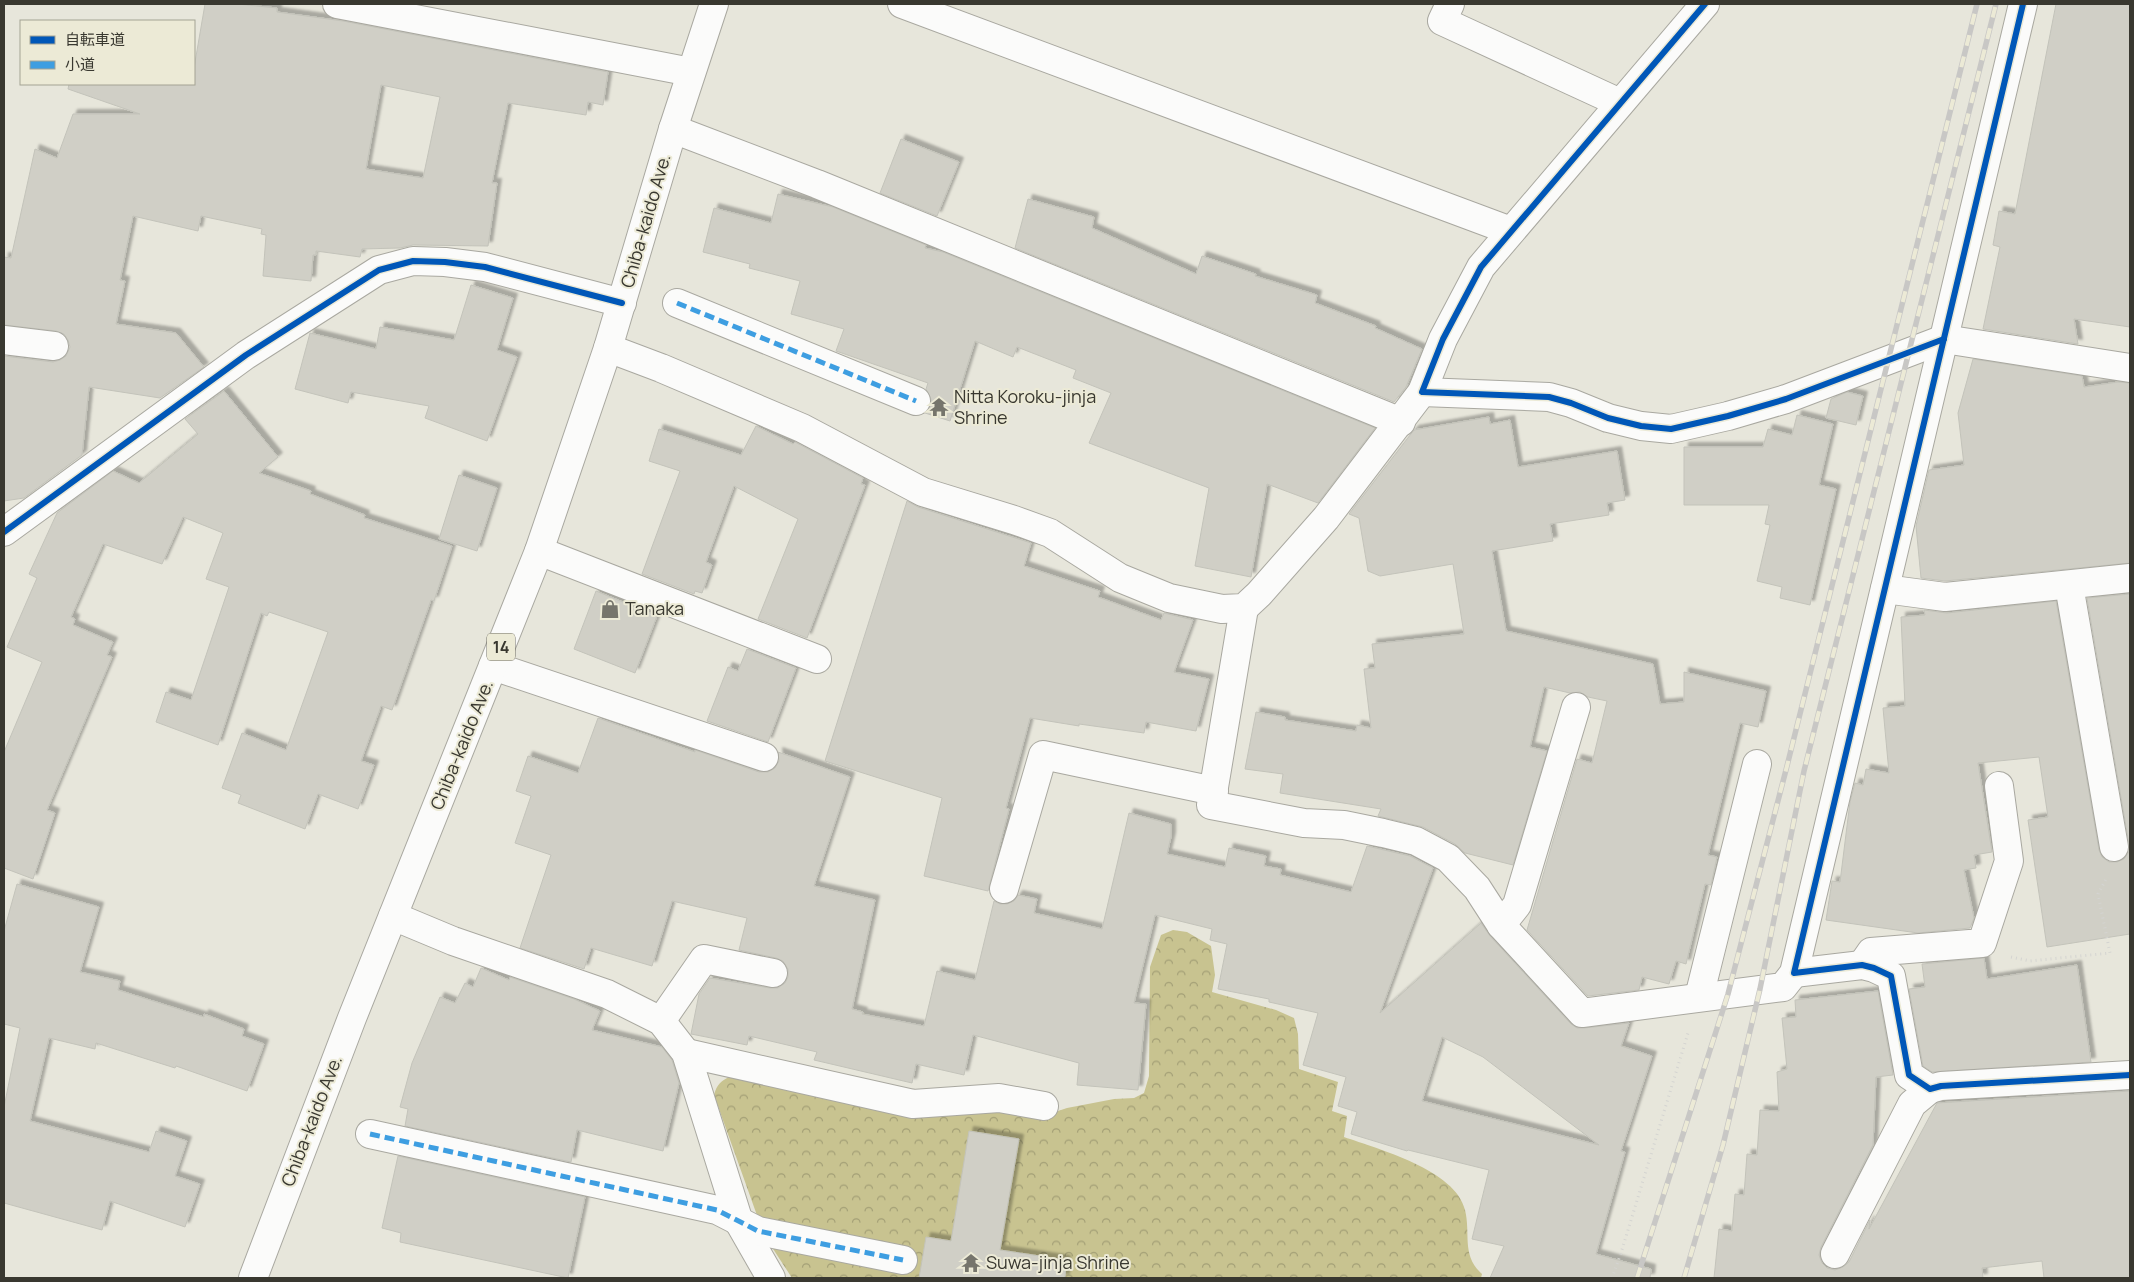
<svg xmlns="http://www.w3.org/2000/svg" width="2134" height="1282" viewBox="0 0 2134 1282" font-family="Manrope,'Noto Sans JP',sans-serif">
  <defs>
    <pattern id="forest-crowns" width="20" height="18" patternUnits="userSpaceOnUse" patternTransform="scale(1.25)"><rect width="20" height="18" fill="#c8c390"/><path d="M2 6a3 3 0 1 1 6 0M12 15a3 3 0 1 1 6 0" fill="none" stroke="#a39f76"/></pattern>
    <filter id="shadow"><feDropShadow dx="4.5" dy="-4.5" stdDeviation="1" flood-color="#0004"/></filter>
  </defs>
  <rect width="100%" height="100%" fill="#e7e6db"/>
  <!-- forest -->
  <path fill="url(#forest-crowns)" d="M 1173,930 L 1187,932 L 1211,946 L 1215,975 L 1212,992 L 1276,1010 L 1294,1018 L 1298,1034 L 1299,1069 L 1338,1082 L 1332,1111 L 1347,1116 L 1344,1137 C 1378,1149 1456,1170 1465,1210 C 1471,1234 1461,1255 1482,1274 L 1481,1278 L 792,1278 L 764,1235 L 714,1095 C 717,1084 721,1081 731,1076 L 1000,1104 L 1046,1115 L 1067,1108 L 1114,1099 L 1134,1098 L 1144,1093 L 1149,1076 L 1150,967 L 1161,935 Z"/>
  <!-- building -->
  <g fill="#d0cfc6" stroke="#c3c3ba" fill-rule="evenodd" filter="url(#shadow)">
    <path d="M 205,4 L 237,4 L 277,8 L 277,12 L 343,21 L 608,72 L 603,105 L 588,102 L 586,115 L 508,103 L 492,183 L 497,183 L 488,246 L 413,245 L 400,248 L 362,249 L 360,257 L 316,251 L 316,255 L 313,255 L 311,281 L 263,276 L 266,235 L 261,234 L 262,229 L 201,216 L 198,231 L 133,216 L 120,280 L 125,281 L 116,324 L 176,333 L 204,367 L 160,398 L 89,387 L 82,455 L 24,498 L 4,501 L 4,356 L 53,362 L 60,360 L 66,356 L 70,347 L 68,340 L 64,334 L 56,331 L 4,325 L 4,257 L 11,258 L 35,149 L 57,158 L 73,114 L 140,114 L 68,89 L 69,84 L 194,84 L 194,68 ZM 381,85 L 440,97 L 423,178 L 366,169 Z"/>
    <path d="M 2056,4 L 2130,4 L 2130,327 L 2074,319 L 2078,344 L 1983,329 L 2000,247 L 1993,245 L 1999,211 L 2015,214 Z"/>
    <path d="M 901,139 L 959,162 L 937,216 L 880,193 Z"/>
    <path d="M 778,194 L 833,207 L 926,245 L 925,248 L 943,252 L 1375,428 L 1318,503 L 1267,484 L 1251,577 L 1195,566 L 1209,488 L 1089,443 L 1111,393 L 1073,378 L 1076,370 L 1017,347 L 1013,357 L 975,341 L 950,421 L 925,413 L 930,407 L 931,399 L 926,389 L 928,383 L 836,351 L 844,329 L 791,314 L 800,281 L 749,268 L 750,264 L 703,252 L 714,208 L 771,223 Z"/>
    <path d="M 1028,199 L 1094,217 L 1092,228 L 1196,274 L 1202,256 L 1256,274 L 1255,276 L 1317,295 L 1315,303 L 1376,326 L 1375,328 L 1422,349 L 1406,387 L 1394,402 L 1015,248 Z"/>
    <path d="M 471,285 L 513,298 L 497,350 L 517,357 L 487,441 L 425,418 L 429,406 L 351,392 L 348,403 L 295,389 L 310,333 L 376,349 L 380,327 L 454,340 Z"/>
    <path d="M 1973,359 L 2082,376 L 2084,387 L 2118,382 L 2130,383 L 2130,563 L 1945,581 L 1921,578 L 1916,526 L 1929,470 L 1964,465 L 1958,413 Z"/>
    <path d="M 224,391 L 278,457 L 259,473 L 311,491 L 310,494 L 365,515 L 364,518 L 452,546 L 434,601 L 431,600 L 392,710 L 381,706 L 361,761 L 374,765 L 358,809 L 318,794 L 305,829 L 238,803 L 241,795 L 222,788 L 242,733 L 286,750 L 328,632 L 269,612 L 267,616 L 261,613 L 218,745 L 156,722 L 166,692 L 191,700 L 229,587 L 206,579 L 223,533 L 183,517 L 162,564 L 103,544 L 71,617 L 75,619 L 73,625 L 113,642 L 107,655 L 112,657 L 47,810 L 55,813 L 33,879 L 4,868 L 4,752 L 42,662 L 7,647 L 37,578 L 29,574 L 57,513 L 113,471 L 139,483 L 198,434 L 185,419 Z"/>
    <path d="M 1847,392 L 1863,396 L 1856,425 L 1826,418 L 1831,399 Z"/>
    <path d="M 1797,415 L 1833,424 L 1819,485 L 1836,489 L 1810,605 L 1780,598 L 1782,587 L 1757,581 L 1770,525 L 1765,524 L 1769,505 L 1684,505 L 1684,447 L 1763,447 L 1768,429 L 1792,435 Z"/>
    <path d="M 1489,417 L 1490,424 L 1510,420 L 1518,467 L 1617,451 L 1625,500 L 1607,503 L 1609,515 L 1550,524 L 1553,541 L 1492,551 L 1506,631 L 1653,664 L 1660,704 L 1684,702 L 1684,672 L 1766,691 L 1758,727 L 1740,723 L 1708,855 L 1717,857 L 1711,885 L 1705,884 L 1686,964 L 1676,961 L 1669,984 L 1642,977 L 1639,990 L 1588,996 L 1527,930 L 1577,759 L 1592,763 L 1607,701 L 1588,697 L 1580,692 L 1570,693 L 1544,687 L 1530,747 L 1547,751 L 1513,865 L 1465,853 L 1455,844 L 1423,827 L 1378,816 L 1381,809 L 1280,793 L 1283,774 L 1245,769 L 1256,712 L 1285,717 L 1285,720 L 1356,731 L 1357,725 L 1371,728 L 1364,669 L 1375,668 L 1372,644 L 1464,634 L 1453,564 L 1380,576 L 1368,571 L 1359,518 L 1349,514 L 1414,430 Z"/>
    <path d="M 756,426 L 793,444 L 795,442 L 863,478 L 861,484 L 865,485 L 807,638 L 758,619 L 798,519 L 734,486 L 706,562 L 712,565 L 702,593 L 695,591 L 694,594 L 642,574 L 680,471 L 649,461 L 659,429 L 741,455 Z"/>
    <path d="M 459,475 L 497,488 L 477,551 L 439,539 Z"/>
    <path d="M 907,501 L 918,507 L 1031,543 L 1024,566 L 1100,591 L 1098,597 L 1161,620 L 1164,613 L 1193,620 L 1174,672 L 1209,679 L 1196,731 L 1146,722 L 1144,733 L 1079,724 L 1079,726 L 1030,718 L 1006,808 L 1009,809 L 988,891 L 924,876 L 942,798 L 825,761 Z"/>
    <path d="M 596,591 L 657,616 L 635,673 L 574,649 Z"/>
    <path d="M 2130,594 L 2130,934 L 2047,947 L 2028,820 L 2048,817 L 2039,757 L 1978,763 L 1992,852 L 1974,855 L 1976,868 L 1964,870 L 1974,918 L 1970,928 L 1918,933 L 1826,920 L 1832,881 L 1840,882 L 1850,802 L 1855,783 L 1863,785 L 1866,769 L 1889,773 L 1883,708 L 1905,706 L 1901,617 L 1925,615 L 1924,610 L 1947,613 L 2056,601 L 2099,850 L 2102,857 L 2109,862 L 2117,862 L 2124,859 L 2129,852 L 2129,844 L 2087,598 Z"/>
    <path d="M 747,649 L 796,668 L 768,742 L 707,721 L 728,667 L 738,671 Z"/>
    <path d="M 598,718 L 695,752 L 695,750 L 759,772 L 768,772 L 775,768 L 779,761 L 778,752 L 850,777 L 814,886 L 875,900 L 852,1009 L 863,1012 L 862,1014 L 924,1026 L 937,971 L 975,980 L 994,901 L 1000,904 L 1007,904 L 1014,901 L 1018,895 L 1037,899 L 1034,913 L 1102,929 L 1129,813 L 1171,824 L 1171,837 L 1167,854 L 1225,867 L 1229,848 L 1266,856 L 1264,866 L 1281,869 L 1280,875 L 1351,892 L 1367,846 L 1410,856 L 1433,868 L 1380,1013 L 1481,923 L 1490,936 L 1571,1024 L 1577,1028 L 1584,1028 L 1629,1023 L 1621,1046 L 1652,1056 L 1621,1151 L 1625,1152 L 1596,1254 L 1651,1269 L 1650,1278 L 1490,1278 L 1504,1246 L 1472,1239 L 1489,1170 L 1408,1150 L 1407,1151 L 1351,1134 L 1357,1112 L 1338,1106 L 1346,1077 L 1303,1065 L 1318,1013 L 1269,1002 L 1269,999 L 1218,989 L 1227,944 L 1210,940 L 1212,929 L 1155,915 L 1134,1003 L 1146,1004 L 1138,1090 L 1077,1085 L 1079,1063 L 973,1035 L 964,1075 L 916,1064 L 912,1083 L 814,1060 L 817,1052 L 749,1036 L 747,1045 L 691,1034 L 699,994 L 710,978 L 770,988 L 778,988 L 785,983 L 788,977 L 788,969 L 783,961 L 776,958 L 739,950 L 747,918 L 672,901 L 652,966 L 591,948 L 584,969 L 520,948 L 551,855 L 515,843 L 531,796 L 516,791 L 528,756 L 578,773 ZM 1442,1037 L 1483,1057 L 1599,1145 L 1422,1101 Z"/>
    <path d="M 17,884 L 99,907 L 80,972 L 120,981 L 118,990 L 204,1017 L 204,1014 L 244,1029 L 242,1036 L 264,1044 L 247,1091 L 176,1066 L 175,1068 L 96,1043 L 95,1049 L 49,1038 L 30,1121 L 149,1152 L 156,1131 L 187,1141 L 175,1176 L 200,1184 L 185,1227 L 110,1201 L 102,1230 L 4,1203 L 4,1107 L 20,1028 L 4,1024 L 4,931 Z"/>
    <path d="M 1984,958 L 1987,979 L 2077,965 L 2091,1062 L 1932,1072 L 1923,1066 L 1909,989 L 1925,987 L 1922,964 Z"/>
    <path d="M 481,968 L 509,980 L 510,977 L 574,999 L 600,1011 L 592,1030 L 662,1047 L 672,1060 L 679,1083 L 663,1151 L 577,1130 L 571,1162 L 405,1126 L 408,1109 L 400,1107 L 412,1063 L 440,997 L 455,1003 L 465,983 L 473,987 Z"/>
    <path d="M 1878,991 L 1893,1075 L 1876,1077 L 1873,1145 L 1821,1247 L 1819,1255 L 1822,1263 L 1827,1268 L 1835,1270 L 1843,1267 L 1849,1262 L 1870,1220 L 1869,1229 L 1937,1103 L 2130,1091 L 2130,1278 L 2044,1278 L 2042,1261 L 1982,1268 L 1983,1278 L 1714,1278 L 1719,1229 L 1732,1231 L 1735,1194 L 1744,1195 L 1747,1154 L 1757,1155 L 1760,1110 L 1779,1111 L 1777,1072 L 1787,1069 L 1782,1018 L 1796,1017 L 1795,1000 Z"/>
    <path d="M 969,1131 L 1019,1139 L 1000,1250 L 1066,1260 L 1065,1278 L 919,1278 L 926,1237 L 951,1241 Z"/>
    <path d="M 398,1156 L 585,1197 L 568,1278 L 400,1242 L 401,1233 L 382,1228 Z"/>
  </g>
  <g fill="none" stroke-linecap="round" stroke-linejoin="round">
    <!-- minor casing -->
    <g stroke="#a9a8a0" stroke-width="30">
      <g id="minor">
        <path d="M 337,4 L 691,72"/>
        <path d="M 902,4 L 1511,231"/>
        <path d="M 1450,4 L 1442,21 L 1620,103"/>
        <path d="M 673,129 L 817,184 L 1401,422"/>
        <path d="M 677,303 L 916,401"/>
        <path d="M 4,340 L 54,346"/>
        <path d="M 608,348 L 661,368 L 802,428 L 923,492 L 1014,520 L 1050,533 L 1120,578 L 1169,598 L 1222,609 L 1244,608 L 1259,594 L 1326,518 L 1422,392 L 1443,339 L 1481,267 L 1705,4"/>
        <path d="M 1422,392 L 1549,397 L 1571,403 L 1608,418 L 1641,426 L 1671,429 L 1728,416 L 1786,399 L 1944,339 L 2130,368"/>
        <path d="M 4,532 L 246,355 L 379,270 L 413,261 L 445,262 L 485,267 L 622,303"/>
        <path d="M 539,551 L 817,659"/>
        <path d="M 2069,585 L 2114,847"/>
        <path d="M 1885,589 L 1945,597 L 2130,578"/>
        <path d="M 1244,608 L 1211,805 L 1304,823 L 1344,825 L 1383,833 L 1416,841 L 1448,858 L 1477,888 L 1501,925 L 1582,1013 L 1783,987 L 1794,973 L 2023,4"/>
        <path d="M 493,666 L 764,757"/>
        <path d="M 1004,889 L 1043,755 L 1214,791"/>
        <path d="M 393,916 L 453,941 L 607,994 L 661,1021 L 686,1053 L 739,1222 L 771,1278"/>
        <path d="M 1501,925 L 1517,905 L 1576,707"/>
        <path d="M 1862,965 L 1871,952 L 1982,943 L 2009,861 L 1999,786"/>
        <path d="M 1794,973 L 1862,965 L 1874,968 L 1891,976 L 1909,1075 L 1930,1089 L 1941,1086 L 2130,1075"/>
        <path d="M 1699,997 L 1757,764"/>
        <path d="M 661,1021 L 704,959 L 773,973"/>
        <path d="M 686,1053 L 913,1104 L 999,1098 L 1044,1106"/>
        <path d="M 370,1134 L 717,1210 L 758,1231 L 903,1260"/>
        <path d="M 1835,1254 L 1912,1104 L 1930,1089"/>
      </g>
    </g>
    <!-- highway casing -->
    <g stroke="#a9a8a0" stroke-width="30">
      <path id="highway" d="M 253,1278 L 352,1018 L 539,551 L 608,348 L 673,129 L 714,4"/>
    </g>
    <!-- path -->
    <g stroke="#d4d4d1" stroke-width="3" stroke-dasharray="1 4" stroke-linecap="butt">
      <path d="M 2011,957 L 2030,961 L 2110,953 L 2098,894 L 2106,879"/>
      <path d="M 1612,1278 L 1621,1253 L 1688,1033"/>
    </g>
    <!-- minor -->
    <use href="#minor" stroke="#fbfbfa" stroke-width="28"/>
    <!-- highway -->
    <use href="#highway" stroke="#fbfbfa" stroke-width="28"/>
    <!-- rail casing -->
    <g stroke="#c8c7c5" stroke-width="5.5">
      <g id="rail">
        <path d="M 1637,1278 L 1728,994 L 1787,766 L 1977,4"/>
        <path d="M 1684,1278 L 1723,1145 L 1760,989 L 1804,771 L 1996,4"/>
      </g>
    </g>
    <!-- rail -->
    <use href="#rail" stroke="#ecead6" stroke-width="4" stroke-dasharray="11" stroke-linecap="butt"/>
    <!-- quiet -->
    <g stroke="#3e9ee1" stroke-width="5" stroke-dasharray="10 5" stroke-linecap="butt">
      <path d="M 677,303 L 916,401"/>
      <path d="M 370,1134 L 717,1210 L 758,1231 L 903,1260"/>
    </g>
    <!-- cycleway casing -->
    <g stroke="#ecead6" stroke-width="9">
      <g id="cycleway">
        <path d="M 1705,4 L 1481,267 L 1443,339 L 1422,392 L 1549,397 L 1571,403 L 1608,418 L 1641,426 L 1671,429 L 1728,416 L 1786,399 L 1944,339"/>
        <path d="M 2023,4 L 1794,973 L 1862,965 L 1874,968 L 1891,976 L 1909,1075 L 1930,1089 L 1941,1086 L 2130,1075"/>
        <path d="M 4,532 L 246,355 L 379,270 L 413,261 L 445,262 L 485,267 L 622,303"/>
      </g>
    </g>
    <!-- cycleway -->
    <use href="#cycleway" stroke="#0057b8" stroke-width="6"/>
  </g>
  <!-- icons -->
  <defs>
    <g id="temple-bare" transform="scale(1.5)"><path d="M0-6L5-2H3V0L6.5 2.5H4V6H1.5V3h-3V6H-4V2.5H-6.5L-3 0V-2H-5Z" fill="#76756c" stroke="#ecead6" stroke-width="2.5" paint-order="stroke"/></g>
    <g id="shop-bare" transform="scale(1.5)"><path d="M-5-2.5h2.3a2.7 3.5 0 0 1 5.4 0H5L5.5 6h-11ZM-1.5-2.5h3a1.5 2.3 0 0 0-3 0Z" fill="#76756c" stroke="#ecead6" stroke-width="2.5" paint-order="stroke"/></g>
  </defs>
  <g fill-rule="evenodd">
    <use href="#temple-bare" x="939" y="407"/>
    <use href="#shop-bare" x="610" y="609"/>
    <use href="#temple-bare" x="971" y="1263"/>
  </g>
  <g text-anchor="middle" stroke-width="4" stroke-linejoin="round" paint-order="stroke">
    <!-- shield labels -->
    <rect fill="#ecead6" stroke="#6f6d62" stroke-width="1" x="487" y="633.5" width="28" height="27" rx="4"/>
    <g font-size="16" font-weight="bold" fill="#393830">
      <text x="501" y="653">14</text>
    </g>
    <!-- street labels -->
    <g font-size="18" fill="#393830" stroke="#ecead6">
      <text transform="translate(646 221) rotate(-74)" y="6">Chiba-kaido Ave.</text>
      <text transform="translate(462 745) rotate(-68)" y="6">Chiba-kaido Ave.</text>
      <text transform="translate(312 1121) rotate(-69)" y="6">Chiba-kaido Ave.</text>
    </g>
    <!-- poi labels -->
    <g font-size="18" fill="#393830" stroke="#ecead6" text-anchor="start">
      <text x="954" y="403">Nitta Koroku-jinja<tspan x="954" dy="21">Shrine</tspan></text>
      <text x="625" y="615">Tanaka</text>
      <text x="986" y="1269">Suwa-jinja Shrine</text>
    </g>
  </g>
  <!-- border -->
  <rect width="2134" height="1282" fill="none" stroke="#393830" stroke-width="10"/>
  <!-- legend -->
  <rect x="20" y="20" width="175" height="65" fill="#ecead6" stroke="#a4a394"/>
  <rect x="30" y="36" width="25" height="8" fill="#0057b8" stroke="#a4a394"/>
  <text x="65" y="45" font-size="15" fill="#393830">自転車道</text>
  <rect x="30" y="61" width="25" height="8" fill="#3e9ee1" stroke="#a4a394"/>
  <text x="65" y="70" font-size="15" fill="#393830">小道</text>
</svg>
